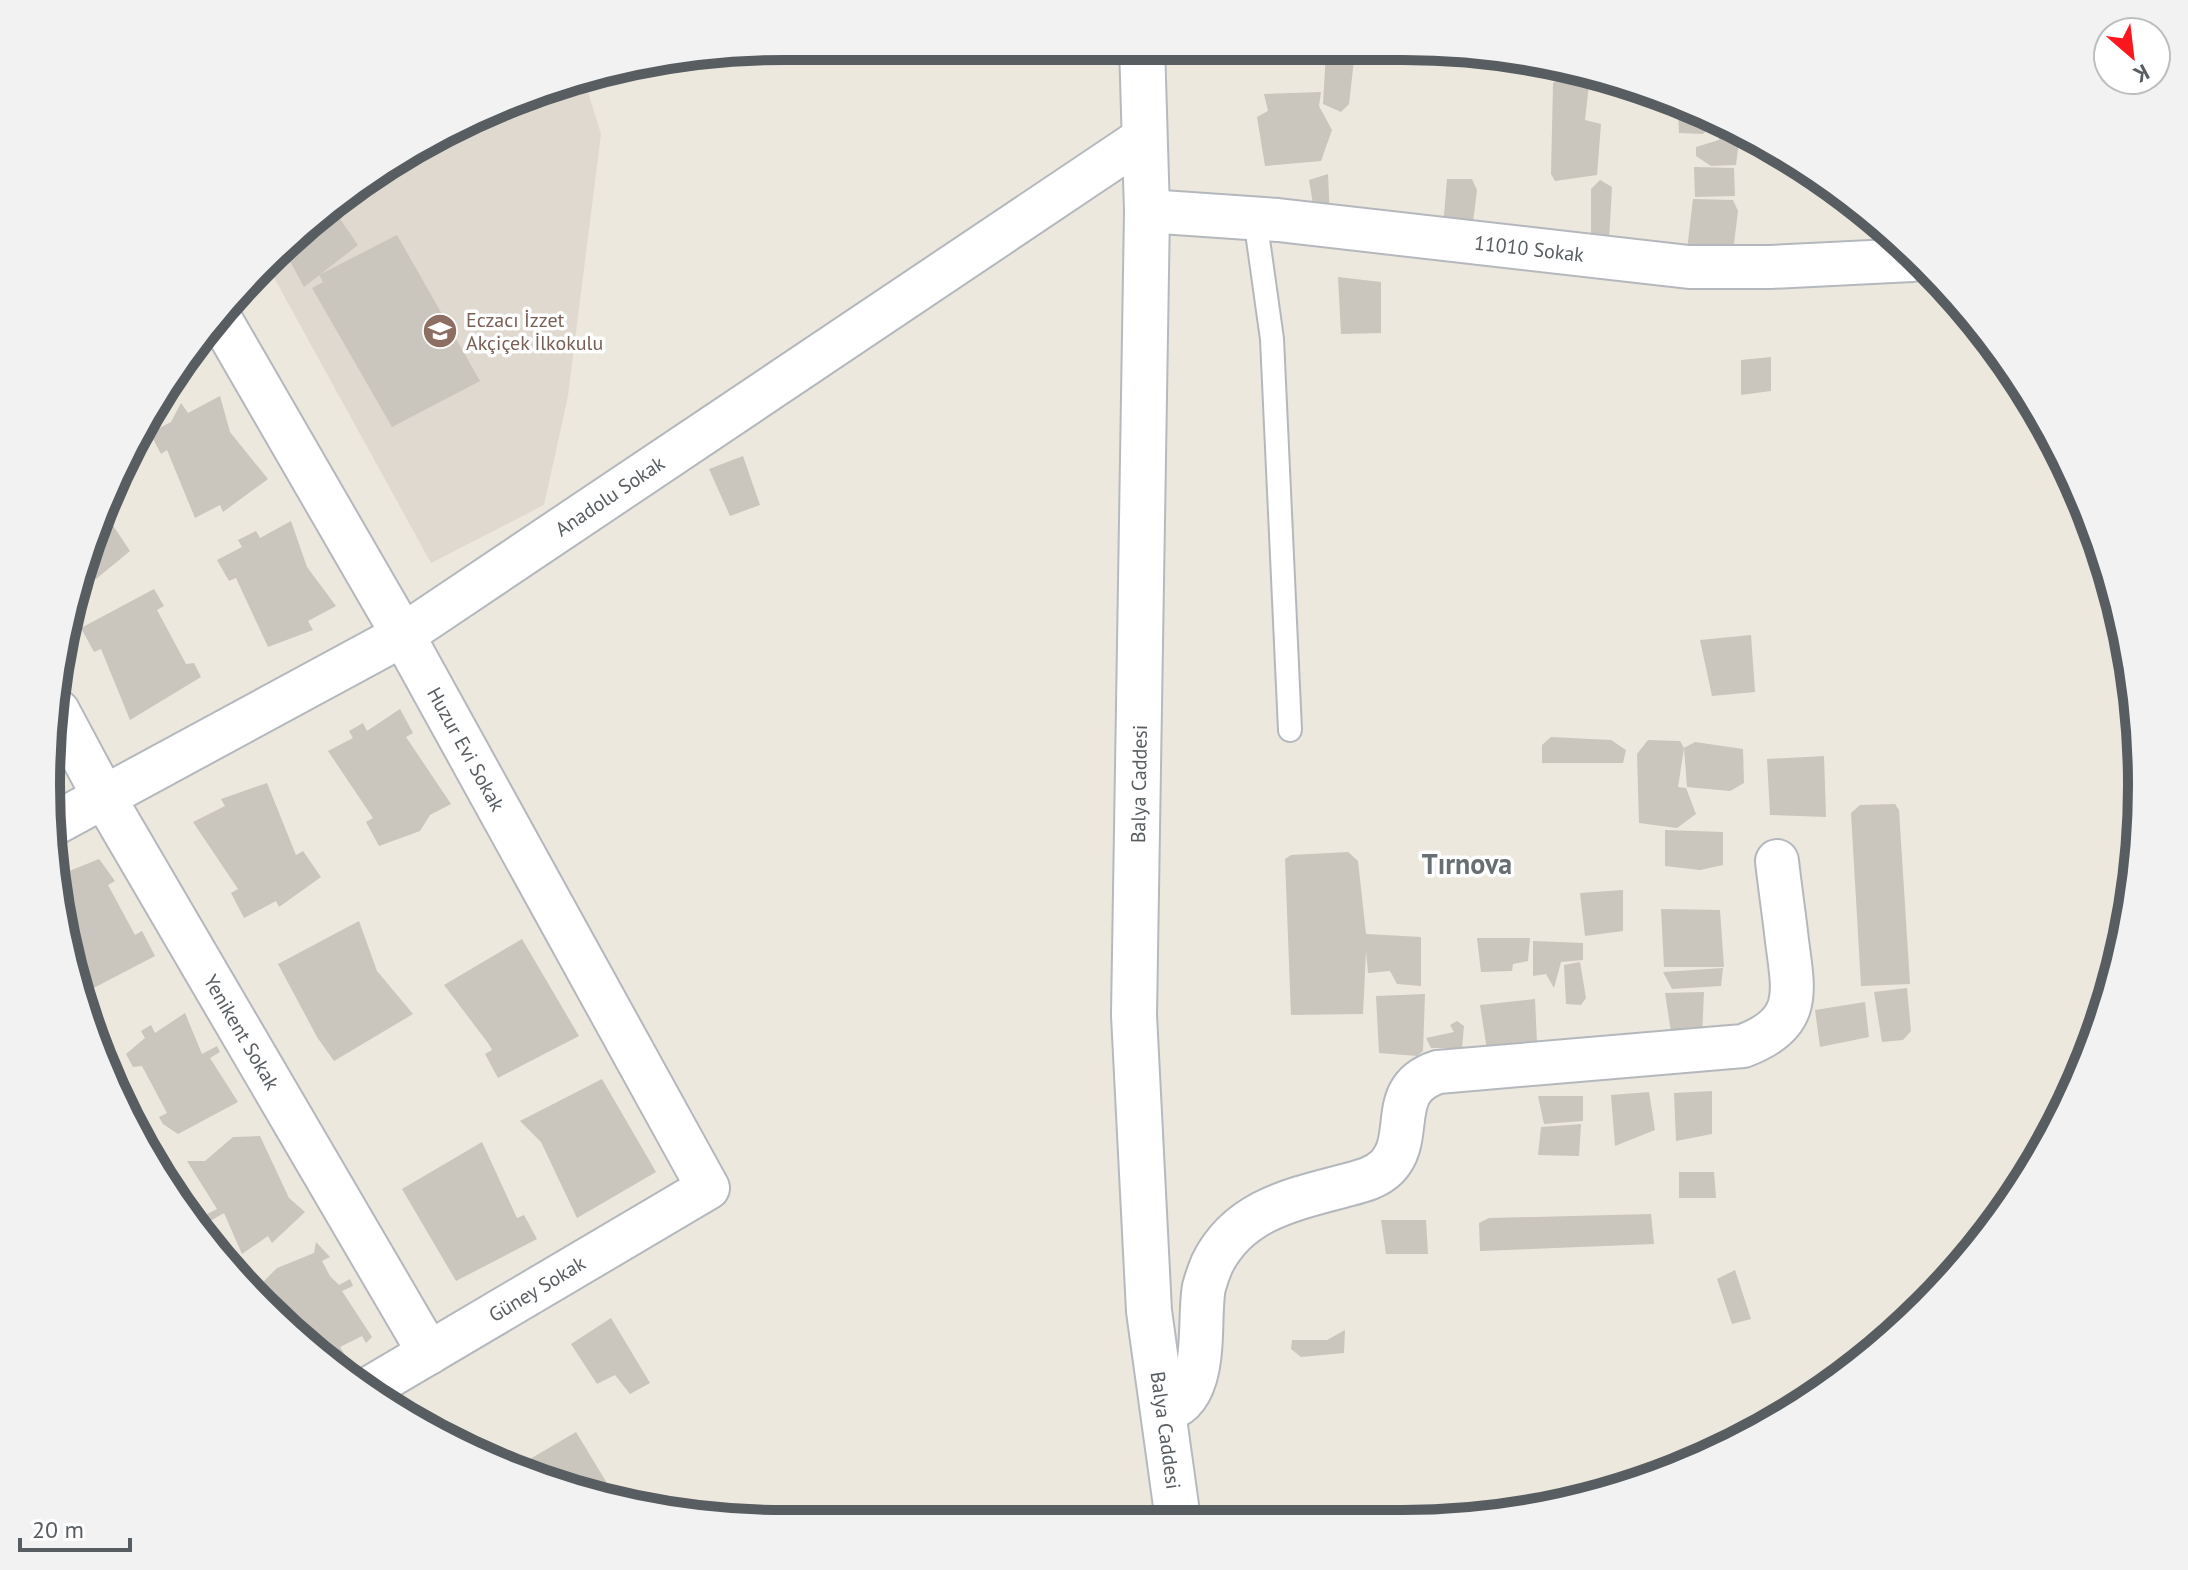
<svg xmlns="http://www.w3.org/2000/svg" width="2188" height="1570" viewBox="0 0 2188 1570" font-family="'PT Sans',sans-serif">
  <rect width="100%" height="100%" fill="#ede8de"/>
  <!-- education -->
  <path fill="#dfd9cf" d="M 583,76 L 601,134 L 568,396 L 544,505 L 431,563 L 267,265 L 375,170 Z"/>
  <!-- building -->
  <g fill="#cac5bd">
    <path d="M 1326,52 L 1345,52 L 1354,60 L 1349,104 L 1341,112 L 1323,104 Z"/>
    <path d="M 1562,77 L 1589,85 L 1585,120 L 1601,124 L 1597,175 L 1555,181 L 1551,174 L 1553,83 Z"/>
    <path d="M 1321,92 L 1319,106 L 1332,130 L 1321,161 L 1265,166 L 1257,117 L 1268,111 L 1264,94 Z"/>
    <path d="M 1678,109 L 1708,121 L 1708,129 L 1703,134 L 1679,133 Z"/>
    <path d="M 1720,125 L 1740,133 L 1736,165 L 1711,166 L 1696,156 L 1696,147 L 1719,140 Z"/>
    <path d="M 1694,167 L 1734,168 L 1735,196 L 1695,197 Z"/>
    <path d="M 1328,174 L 1330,218 L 1315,216 L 1309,180 Z"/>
    <path d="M 1447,179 L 1472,179 L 1477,190 L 1472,231 L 1443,227 Z"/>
    <path d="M 1600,180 L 1612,187 L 1609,241 L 1591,240 L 1591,189 Z"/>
    <path d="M 1693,199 L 1733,200 L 1738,211 L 1733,252 L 1687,250 Z"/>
    <path d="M 338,216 L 358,245 L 304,287 L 284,250 Z"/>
    <path d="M 397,235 L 480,381 L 392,427 L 312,288 L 323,282 L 319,275 Z"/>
    <path d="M 1338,277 L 1381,282 L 1381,333 L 1341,334 Z"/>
    <path d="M 1771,357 L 1771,391 L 1741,395 L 1741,360 Z"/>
    <path d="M 220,396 L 230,432 L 268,479 L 223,512 L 220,505 L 195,518 L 167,450 L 161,454 L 150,433 L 171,422 L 181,403 L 188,413 Z"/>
    <path d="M 743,456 L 760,505 L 730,516 L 709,469 Z"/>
    <path d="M 104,512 L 130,551 L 96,579 L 87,574 L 81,578 Z"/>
    <path d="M 291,521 L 307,567 L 336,606 L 308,621 L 313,630 L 268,647 L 236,578 L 229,581 L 217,560 L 242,547 L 238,540 L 256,531 L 260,538 Z"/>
    <path d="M 154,589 L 164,606 L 157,610 L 186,664 L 194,663 L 201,677 L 130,720 L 101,649 L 94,652 L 81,628 Z"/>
    <path d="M 1751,635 L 1755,692 L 1712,696 L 1700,640 Z"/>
    <path d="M 400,709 L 413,733 L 406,737 L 451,804 L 430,815 L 420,831 L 379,846 L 366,822 L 373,818 L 328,751 L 353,738 L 349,731 L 363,723 L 367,731 Z"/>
    <path d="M 1551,737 L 1611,740 L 1626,750 L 1623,763 L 1542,763 L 1542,745 Z"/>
    <path d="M 1648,740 L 1680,741 L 1684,748 L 1678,787 L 1686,788 L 1696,814 L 1677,828 L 1639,823 L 1637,754 Z"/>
    <path d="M 1695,742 L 1743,749 L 1744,783 L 1730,791 L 1687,787 L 1684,748 Z"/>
    <path d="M 1824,756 L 1826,817 L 1770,815 L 1767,759 Z"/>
    <path d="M 267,783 L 296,855 L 303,851 L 321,877 L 279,907 L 276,901 L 244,918 L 231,893 L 238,889 L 193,822 L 225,806 L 221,799 Z"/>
    <path d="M 1895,804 L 1899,810 L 1910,984 L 1861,986 L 1851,813 L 1860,805 Z"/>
    <path d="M 1665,830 L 1723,832 L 1723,865 L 1700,870 L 1665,866 Z"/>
    <path d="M 1348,852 L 1358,861 L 1366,934 L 1421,937 L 1421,986 L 1397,984 L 1390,971 L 1368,973 L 1366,951 L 1363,1014 L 1291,1015 L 1285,859 L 1291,855 Z"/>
    <path d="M 99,859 L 115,881 L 108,885 L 135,935 L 142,931 L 155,956 L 84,993 L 52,878 Z"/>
    <path d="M 1623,890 L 1623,931 L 1585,936 L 1580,893 Z"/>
    <path d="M 1661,909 L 1720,910 L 1724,967 L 1664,967 Z"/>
    <path d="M 359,921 L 377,971 L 413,1014 L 334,1061 L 317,1037 L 278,964 Z"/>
    <path d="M 1477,938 L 1530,938 L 1528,961 L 1513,964 L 1512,971 L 1481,972 Z"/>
    <path d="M 522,939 L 579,1036 L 498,1078 L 485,1054 L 492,1050 L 488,1043 L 444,985 Z"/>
    <path d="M 1533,941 L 1583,943 L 1583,960 L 1561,962 L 1554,988 L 1546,974 L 1533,976 Z"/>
    <path d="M 1580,962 L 1586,998 L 1581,1005 L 1566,1004 L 1564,965 Z"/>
    <path d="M 1723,968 L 1721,986 L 1672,989 L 1663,972 Z"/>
    <path d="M 1907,988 L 1911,1031 L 1903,1040 L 1882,1042 L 1874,992 Z"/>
    <path d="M 1704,992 L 1702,1037 L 1672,1039 L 1665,993 Z"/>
    <path d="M 1425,994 L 1423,1051 L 1417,1056 L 1379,1053 L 1376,996 Z"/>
    <path d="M 1535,999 L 1537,1044 L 1487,1050 L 1480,1005 Z"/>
    <path d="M 1865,1002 L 1869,1037 L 1820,1047 L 1815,1010 Z"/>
    <path d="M 185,1013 L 202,1054 L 217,1046 L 220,1052 L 210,1058 L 238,1102 L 178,1134 L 163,1124 L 159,1117 L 167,1113 L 142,1066 L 133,1067 L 126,1054 L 145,1038 L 141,1031 L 151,1025 L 155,1033 Z"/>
    <path d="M 1457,1021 L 1464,1026 L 1462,1048 L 1431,1048 L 1426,1038 L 1454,1032 L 1450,1025 Z"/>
    <path d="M 602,1079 L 656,1172 L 577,1218 L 541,1142 L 520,1121 Z"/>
    <path d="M 1712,1091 L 1712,1134 L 1676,1141 L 1674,1093 Z"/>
    <path d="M 1649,1092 L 1655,1130 L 1615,1146 L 1611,1095 Z"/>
    <path d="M 1538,1096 L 1583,1096 L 1583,1121 L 1544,1124 Z"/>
    <path d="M 1581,1124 L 1579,1156 L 1538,1155 L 1541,1127 Z"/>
    <path d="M 260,1136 L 289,1198 L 305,1212 L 272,1243 L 268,1236 L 242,1254 L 224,1213 L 210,1221 L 207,1214 L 217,1209 L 187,1161 L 205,1161 L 233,1137 Z"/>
    <path d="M 482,1142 L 517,1218 L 524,1215 L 537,1239 L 456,1281 L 402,1189 Z"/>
    <path d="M 1679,1172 L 1714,1172 L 1716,1198 L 1679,1198 Z"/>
    <path d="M 1651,1214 L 1654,1244 L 1480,1251 L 1479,1223 L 1489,1218 Z"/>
    <path d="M 1381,1220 L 1426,1220 L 1428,1254 L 1386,1254 Z"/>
    <path d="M 316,1242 L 330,1257 L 322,1261 L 330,1276 L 339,1285 L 350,1279 L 353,1286 L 342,1291 L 372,1337 L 366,1343 L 362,1336 L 340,1347 L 345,1355 L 325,1362 L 291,1330 L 273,1296 L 266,1300 L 259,1286 L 277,1268 L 314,1253 Z"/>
    <path d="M 1735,1270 L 1751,1319 L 1732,1324 L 1717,1279 Z"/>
    <path d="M 611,1318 L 650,1383 L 630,1394 L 615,1375 L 597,1384 L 571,1344 Z"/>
    <path d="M 1345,1330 L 1344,1353 L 1301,1357 L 1291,1349 L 1292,1340 L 1327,1340 Z"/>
    <path d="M 576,1432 L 619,1503 L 594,1499 L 513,1469 Z"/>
  </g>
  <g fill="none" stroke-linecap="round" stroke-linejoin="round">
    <!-- service casing -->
    <g stroke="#b4b8bd" stroke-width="26">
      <path id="service" d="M 1255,218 L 1272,339 L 1290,730"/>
    </g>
    <!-- minor casing -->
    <g stroke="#b4b8bd" stroke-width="46">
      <g id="minor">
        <path id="s1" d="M 1147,211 L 1278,220 L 1689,267 L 1770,267 L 1912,260"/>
        <path id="s2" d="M 218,315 L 403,635 L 708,1188 L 366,1390"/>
        <path id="s3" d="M 58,711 L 104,797 L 429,1353"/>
        <path id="s4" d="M 54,824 L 403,635 L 1145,137"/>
        <path d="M 1163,1411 C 1212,1401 1197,1321 1204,1287 C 1206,1280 1209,1271 1212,1264 C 1238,1211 1290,1200 1343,1186 C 1358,1182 1375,1179 1387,1167 C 1416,1137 1385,1089 1438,1072 L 1743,1046 C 1802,1024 1794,993 1787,941 C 1784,914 1780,888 1777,861"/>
      </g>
    </g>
    <!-- secondary casing -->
    <g stroke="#b4babf" stroke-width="48">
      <g id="secondary">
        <path id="s5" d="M 1142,46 L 1147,211 L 1134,1015 L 1149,1311 L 1178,1520"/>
      </g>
    </g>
    <!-- service -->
    <use href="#service" stroke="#fff" stroke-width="22"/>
    <!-- minor -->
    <use href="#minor" stroke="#fff" stroke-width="42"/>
    <!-- secondary -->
    <use href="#secondary" stroke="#fff" stroke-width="44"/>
  </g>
  <!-- icons -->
  <defs>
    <g id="school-disc" transform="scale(1.8)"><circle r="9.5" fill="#8d6e63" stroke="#fff"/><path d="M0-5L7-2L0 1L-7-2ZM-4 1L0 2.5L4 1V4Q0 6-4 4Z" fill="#fff"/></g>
  </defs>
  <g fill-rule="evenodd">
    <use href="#school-disc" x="440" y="331"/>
  </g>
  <g text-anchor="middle" stroke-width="7" stroke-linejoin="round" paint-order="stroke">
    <!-- street labels -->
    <g font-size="20" fill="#575d61" stroke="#fff">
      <text dy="7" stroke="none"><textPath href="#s1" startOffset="384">11010 Sokak</textPath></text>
      <text dy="7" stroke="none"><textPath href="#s4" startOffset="646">Anadolu Sokak</textPath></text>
      <text dy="7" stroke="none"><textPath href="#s2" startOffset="500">Huzur Evi Sokak</textPath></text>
      <text transform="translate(1139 784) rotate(-89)" y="7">Balya Caddesi</text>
      <text dy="7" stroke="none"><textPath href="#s3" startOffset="370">Yenikent Sokak</textPath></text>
      <text transform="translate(537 1289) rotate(-31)" y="7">Güney Sokak</text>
      <text dy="7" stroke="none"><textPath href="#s5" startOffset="1386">Balya Caddesi</textPath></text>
    </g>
    <!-- education labels -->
    <g font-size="20" fill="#785e54" stroke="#fff" text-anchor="start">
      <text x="466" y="327">Eczacı İzzet<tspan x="466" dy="23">Akçiçek İlkokulu</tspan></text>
    </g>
    <!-- district labels -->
    <g font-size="28" font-weight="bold" fill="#686f73" stroke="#fff">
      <text x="1467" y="874">Tırnova</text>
    </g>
  </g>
  <!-- crop -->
  <path d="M0 0H2188V1570H0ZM785 60H1403A725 725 0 0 1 2128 785V785A725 725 0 0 1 1403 1510H785A725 725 0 0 1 60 785V785A725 725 0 0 1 785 60Z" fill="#f2f2f2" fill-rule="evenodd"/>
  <path fill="none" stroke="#575d61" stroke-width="10" d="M785 60H1403A725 725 0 0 1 2128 785V785A725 725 0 0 1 1403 1510H785A725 725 0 0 1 60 785V785A725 725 0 0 1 785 60Z"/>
  <!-- north arrow -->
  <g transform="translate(2132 56) rotate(152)"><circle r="38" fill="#ffffff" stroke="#bcbec0" stroke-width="2"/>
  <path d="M0-6L14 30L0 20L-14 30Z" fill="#fa171e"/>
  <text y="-12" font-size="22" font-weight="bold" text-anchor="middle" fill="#575d61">K</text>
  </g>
  <!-- scale -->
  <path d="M20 1538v12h110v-12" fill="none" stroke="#575d61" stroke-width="4"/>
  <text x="32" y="1538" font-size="24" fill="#575d61" stroke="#ffffff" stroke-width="6" paint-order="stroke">20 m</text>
</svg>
